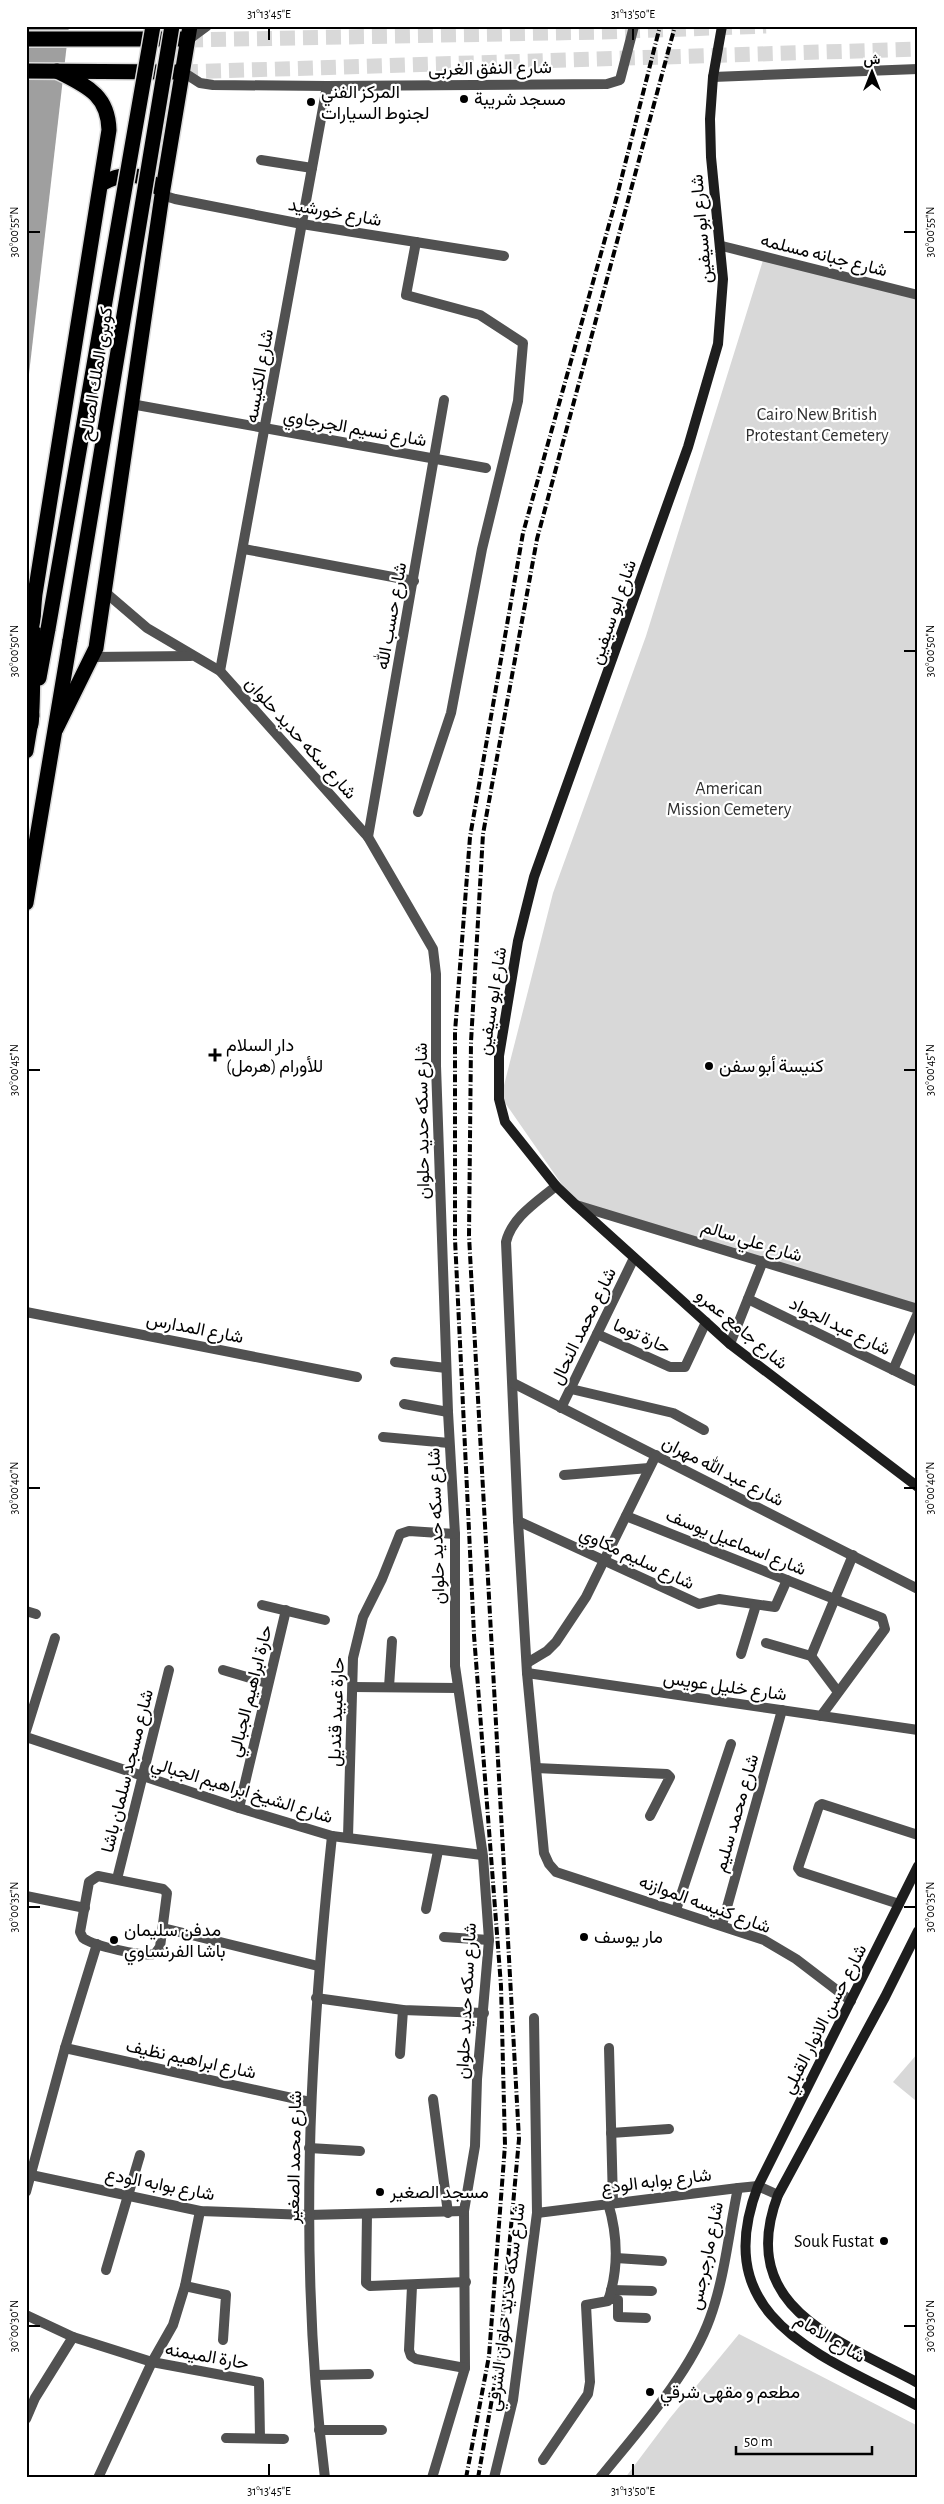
<svg xmlns="http://www.w3.org/2000/svg" width="944" height="2504" viewBox="0 0 944 2504" font-family="'Alegreya Sans',Vazirmatn,sans-serif">
  <rect width="100%" height="100%" fill="#fff"/>
  <!-- green -->
  <g fill="#d8d8d8">
    <path d="M 764,257 L 918,295 L 918,1312 L 576,1205 L 501,1097 L 553,893 L 646,636 Z"/>
    <path d="M 918,2053 L 918,2097 L 915,2100 L 893,2082 Z"/>
    <path d="M 739,2334 L 918,2426 L 918,2478 L 625,2478 L 670,2418 Z"/>
  </g>
  <!-- water -->
  <path fill="#9f9f9f" d="M 26,26 L 69,26 L 26,400 Z"/>
  <g fill="none" stroke-linecap="round" stroke-linejoin="round">
    <!-- highway-tunnel -->
    <g stroke="#d9d9d9" stroke-width="15" stroke-dasharray="15 8" stroke-linecap="butt">
      <path d="M 188,40 L 602,32 L 766,26"/>
      <path d="M 183,72 L 918,49"/>
    </g>
    <!-- highway casing -->
    <g stroke="#dbdbdb" stroke-width="18">
      <g id="highway">
        <path d="M 26,39 L 182,39"/>
        <path d="M 26,71 L 177,72"/>
        <path d="M 101,184 C 120,173 141,171 157,187"/>
        <path d="M 39,678 L 48,629"/>
        <path d="M 31,724 C 35,680 30,638 35,594 L 109,130 C 108,94 86,86 57,71"/>
        <path d="M 56,729 L 96,648 L 162,195 L 190,26"/>
        <path d="M 26,751 L 32,715"/>
        <path d="M 26,903 L 70,640"/>
      </g>
    </g>
    <!-- street -->
    <g stroke="#515151" stroke-width="10">
      <path d="M 188,40 L 207,26"/>
      <path d="M 183,72 L 200,83 L 213,85 L 327,86 L 607,84 L 620,80 L 634,26"/>
      <path d="M 713,77 L 918,69"/>
      <path d="M 261,160 L 312,168"/>
      <path d="M 162,195 L 175,199 L 302,224 L 504,256"/>
      <path d="M 416,242 L 406,295 L 480,315 L 523,343 L 518,401 L 482,549 L 451,713 L 418,812"/>
      <path d="M 722,246 L 918,295"/>
      <path d="M 131,404 L 486,468"/>
      <path d="M 244,549 L 414,581"/>
      <path d="M 105,592 L 147,628 L 220,671 L 368,837 L 433,949 L 436,974 L 436,1066 L 448,1412 L 455,1534 L 455,1666 L 483,1856 L 489,1940 L 477,2079 L 475,2146 L 464,2211 L 465,2368 L 432,2478"/>
      <path d="M 93,657 L 191,656"/>
      <path d="M 220,671 L 327,86"/>
      <path d="M 368,837 L 444,400"/>
      <path d="M 556,1186 C 537,1202 512,1217 506,1242 L 518,1521 L 527,1673 L 544,1853 L 549,1864 L 556,1872 L 764,1940 L 796,1959 L 851,2001"/>
      <path d="M 576,1205 L 918,1309"/>
      <path d="M 748,1299 L 918,1382"/>
      <path d="M 26,1312 L 357,1377"/>
      <path d="M 597,1334 L 670,1367 L 685,1367 L 706,1322"/>
      <path d="M 730,1344 L 763,1261"/>
      <path d="M 395,1362 L 446,1368"/>
      <path d="M 893,1370 L 918,1313"/>
      <path d="M 513,1383 L 918,1589"/>
      <path d="M 571,1389 L 673,1413 L 704,1430"/>
      <path d="M 404,1404 L 448,1412"/>
      <path d="M 561,1408 L 634,1258"/>
      <path d="M 383,1437 L 449,1443"/>
      <path d="M 564,1475 L 649,1468"/>
      <path d="M 626,1516 L 882,1618 L 885,1629 L 821,1716"/>
      <path d="M 518,1521 L 699,1604 L 719,1599 L 775,1607 L 787,1580"/>
      <path d="M 262,1605 L 325,1620"/>
      <path d="M 26,1611 L 36,1614"/>
      <path d="M 766,1643 L 811,1656 L 838,1692"/>
      <path d="M 741,1654 L 756,1605"/>
      <path d="M 811,1656 L 853,1555"/>
      <path d="M 527,1663 L 547,1651 L 556,1642 L 586,1597 L 656,1455"/>
      <path d="M 223,1670 L 267,1683"/>
      <path d="M 527,1673 L 918,1730"/>
      <path d="M 353,1687 L 458,1688"/>
      <path d="M 389,1687 L 392,1641"/>
      <path d="M 26,1731 L 55,1638"/>
      <path d="M 26,1737 L 239,1808 L 332,1836 L 482,1855"/>
      <path d="M 536,1768 L 667,1774 L 670,1777 L 650,1816"/>
      <path d="M 239,1808 L 286,1610"/>
      <path d="M 348,1837 L 353,1658 L 363,1617 L 382,1579 L 400,1534 L 409,1531 L 455,1534"/>
      <path d="M 98,1876 L 163,1889 L 167,1893 L 160,1947 L 155,1954 C 143,1957 94,1946 83,1938 L 80,1932 L 89,1882 Z"/>
      <path d="M 117,1879 L 169,1670"/>
      <path d="M 26,1896 L 85,1908"/>
      <path d="M 899,1904 L 801,1872 L 798,1868 L 819,1806 L 822,1804 L 918,1835"/>
      <path d="M 426,1909 L 438,1851"/>
      <path d="M 676,1910 L 731,1744"/>
      <path d="M 722,1925 L 782,1710"/>
      <path d="M 163,1928 L 318,1966"/>
      <path d="M 444,1937 L 489,1940"/>
      <path d="M 316,1998 L 403,2010 L 484,2013"/>
      <path d="M 65,2048 L 310,2102"/>
      <path d="M 609,2048 L 613,2202"/>
      <path d="M 400,2054 L 403,2010"/>
      <path d="M 433,2099 L 448,2213"/>
      <path d="M 611,2133 L 669,2129"/>
      <path d="M 309,2148 L 360,2151"/>
      <path d="M 31,2175 L 200,2211 L 308,2215 L 464,2211"/>
      <path d="M 26,2192 L 65,2048 L 97,1944"/>
      <path d="M 537,2213 L 738,2188 L 758,2186 L 778,2195"/>
      <path d="M 367,2214 L 366,2283 L 370,2286 L 466,2282"/>
      <path d="M 616,2258 L 662,2261"/>
      <path d="M 106,2270 L 140,2155"/>
      <path d="M 185,2286 L 226,2295 L 223,2340"/>
      <path d="M 412,2286 L 409,2350 L 411,2356 L 416,2359 L 465,2368"/>
      <path d="M 611,2290 L 652,2291"/>
      <path d="M 609,2298 L 618,2300 L 618,2317 L 646,2318"/>
      <path d="M 26,2315 L 73,2337 L 152,2362 L 259,2382 L 260,2438"/>
      <path d="M 316,2375 L 369,2374"/>
      <path d="M 26,2419 L 35,2398 L 73,2337"/>
      <path d="M 319,2430 L 382,2430"/>
      <path d="M 226,2438 L 284,2439"/>
      <path d="M 543,2460 L 588,2394 L 590,2382 L 586,2305 L 608,2301 C 619,2268 618,2236 608,2203"/>
      <path d="M 98,2478 L 152,2362 L 173,2325 L 185,2286 L 200,2211"/>
      <path d="M 325,2478 C 298,2261 309,2053 332,1836"/>
      <path d="M 494,2478 L 513,2400 L 537,2213 L 534,2018"/>
      <path d="M 600,2478 C 637,2432 690,2374 710,2318 C 725,2277 729,2230 738,2188"/>
    </g>
    <!-- secondary -->
    <g stroke="#1e1e1e" stroke-width="10">
      <path d="M 722,26 L 713,77 L 710,119 L 711,157 L 723,279 L 718,344 L 688,447 L 534,877 L 518,941 L 499,1056 L 499,1099 L 505,1122 L 556,1186 L 576,1205 L 730,1344 L 918,1487"/>
      <path d="M 918,1866 L 758,2186 C 707,2320 822,2355 918,2406"/>
      <path d="M 918,1931 L 885,1997 L 778,2195 C 735,2308 839,2340 918,2383"/>
    </g>
    <!-- highway -->
    <use href="#highway" stroke="#000" stroke-width="15"/>
    <!-- rail -->
    <g stroke="#000" stroke-width="4" stroke-dasharray="8 2.5 1 2.5" stroke-linecap="butt">
      <path d="M 466,2478 L 489,2356 L 505,2145 L 501,1986 L 474,1635 L 455,1239 L 455,1032 L 470,837 L 523,533 L 617,196 L 660,26"/>
      <path d="M 478,2478 L 499,2359 L 519,2139 L 469,1236 L 471,1042 L 483,834 L 537,539 L 675,26"/>
    </g>
    <!-- highway-bridge casing -->
    <g stroke="#dbdbdb" stroke-width="18" stroke-linecap="butt">
      <g id="highway-bridge">
        <path d="M 48,629 L 153,26"/>
        <path d="M 70,640 L 172,26"/>
      </g>
    </g>
    <!-- highway-bridge -->
    <use href="#highway-bridge" stroke="#000" stroke-width="15"/>
  </g>
  <!-- ticks -->
  <path fill="none" stroke="#000" stroke-width="2" d="M 269,28 L 269,40M 633,28 L 633,40M 28,232 L 40,232M 904,232 L 916,232M 28,651 L 40,651M 904,651 L 916,651M 28,1070 L 40,1070M 904,1070 L 916,1070M 28,1488 L 40,1488M 904,1488 L 916,1488M 28,1907 L 40,1907M 904,1907 L 916,1907M 28,2326 L 40,2326M 904,2326 L 916,2326M 269,2464 L 269,2476M 633,2464 L 633,2476"/>
  <!-- markers -->
  <g fill="#000" stroke="#fff" stroke-width="2">
    <circle cx="464" cy="99" r="5"/>
    <circle cx="311" cy="102" r="5"/>
    <path d="M212.5 1047.5h5v5h5v5h-5v5h-5v-5h-5v-5h5z"/>
    <circle cx="709" cy="1066" r="5"/>
    <circle cx="584" cy="1937" r="5"/>
    <circle cx="114" cy="1940" r="5"/>
    <circle cx="380" cy="2192" r="5"/>
    <circle cx="884" cy="2241" r="5"/>
    <circle cx="650" cy="2392" r="5"/>
  </g>
  <g text-anchor="middle" stroke-width="4.5" stroke-linejoin="round" paint-order="stroke">
    <!-- street labels -->
    <g font-size="18" fill="#000" stroke="#fff">
      <text transform="translate(490 68) rotate(-1)" y="6">شارع النفق الغربى</text>
      <text transform="translate(335 212) rotate(10)" y="6">شارع خورشيد</text>
      <text transform="translate(701 229) rotate(-95)" y="6">شارع ابو سيفين</text>
      <text transform="translate(824 255) rotate(14)" y="6">شارع جبانه مسلمه</text>
      <text transform="translate(96 374) rotate(-81)" y="6">كوبرى الملك الصالح</text>
      <text transform="translate(259 376) rotate(-80)" y="6">شارع الكنيسه</text>
      <text transform="translate(355 428) rotate(10)" y="6">شارع نسيم الجرجاوي</text>
      <text transform="translate(613 612) rotate(-71)" y="6">شارع ابو سيفين</text>
      <text transform="translate(391 616) rotate(-80)" y="6">شارع حسب الله</text>
      <text transform="translate(301 738) rotate(48)" y="6">شارع سكه حديد حلوان</text>
      <text transform="translate(492 1001) rotate(-81)" y="6">شارع ابو سيفين</text>
      <text transform="translate(422 1121) rotate(-91)" y="6">شارع سكه حديد حلوان</text>
      <text transform="translate(752 1241) rotate(17)" y="6">شارع علي سالم</text>
      <text transform="translate(583 1326) rotate(-64)" y="6">شارع محمد النحال</text>
      <text transform="translate(840 1326) rotate(26)" y="6">شارع عبد الجواد</text>
      <text transform="translate(195 1328) rotate(11)" y="6">شارع المدارس</text>
      <text transform="translate(742 1329) rotate(40)" y="6">شارع جامع عمرو</text>
      <text transform="translate(642 1336) rotate(24)" y="6">حارة توما</text>
      <text transform="translate(723 1471) rotate(27)" y="6">شارع عبد الله مهران</text>
      <text transform="translate(436 1526) rotate(-92)" y="6">شارع سكه حديد حلوان</text>
      <text transform="translate(736 1542) rotate(22)" y="6">شارع اسماعيل يوسف</text>
      <text transform="translate(637 1558) rotate(25)" y="6">شارع سليم مكاوي</text>
      <text transform="translate(725 1686) rotate(8)" y="6">شارع خليل عويس</text>
      <text transform="translate(250 1691) rotate(-76)" y="6">حارة ابراهيم الجبالي</text>
      <text transform="translate(336 1712) rotate(-88)" y="6">حارة عبيد قنديل</text>
      <text transform="translate(127 1771) rotate(-76)" y="6">شارع مسجد سلمان باشا</text>
      <text transform="translate(242 1790) rotate(17)" y="6">شارع الشيخ ابراهيم الجبالي</text>
      <text transform="translate(736 1813) rotate(-74)" y="6">شارع محمد سليم</text>
      <text transform="translate(705 1904) rotate(20)" y="6">شارع كنيسه الموازنه</text>
      <text transform="translate(466 2001) rotate(-87)" y="6">شارع سكه حديد حلوان</text>
      <text transform="translate(824 2019) rotate(-63)" y="6">شارع حسن الانوار القبلي</text>
      <text transform="translate(191 2059) rotate(12)" y="6">شارع ابراهيم نظيف</text>
      <text transform="translate(294 2157) rotate(-89)" y="6">شارع محمد الصغير</text>
      <text transform="translate(656 2181) rotate(-7)" y="6">شارع بوابه الودع</text>
      <text transform="translate(160 2184) rotate(11)" y="6">شارع بوابه الودع</text>
      <text transform="translate(706 2256) rotate(-78)" y="6">شارع مارجرجس</text>
      <text transform="translate(506 2307) rotate(-83)" y="6">شارع سكه حديد حلوان الشرقي</text>
      <text transform="translate(830 2338) rotate(31)" y="6">شارع الامام</text>
      <text transform="translate(207 2356) rotate(10)" y="6">حارة الميمنه</text>
    </g>
    <!-- poi labels -->
    <g font-size="18" fill="#000" stroke="#fff" text-anchor="start">
      <text x="321" y="98">المركز الفني<tspan x="321" dy="21">لجنوط السيارات</tspan></text>
      <text x="474" y="105">مسجد شريبة</text>
      <text x="226" y="1051">دار السلام<tspan x="226" dy="21">للأورام (هرمل)</tspan></text>
      <text x="719" y="1072">كنيسة أبو سفن</text>
      <text x="124" y="1936">مدفن سليمان<tspan x="124" dy="21">باشا الفرنساوي</tspan></text>
      <text x="594" y="1943">مار يوسف</text>
      <text x="390" y="2198">مسجد الصغير</text>
      <text x="874" y="2247" text-anchor="end">Souk Fustat</text>
      <text x="660" y="2398">مطعم و مقهى شرقي</text>
    </g>
    <!-- park labels -->
    <g font-size="18" fill="#2f2f2f" stroke="#fff">
      <text x="817" y="420">Cairo New British<tspan x="817" dy="21">Protestant Cemetery</tspan></text>
      <text x="729" y="794">American<tspan x="729" dy="21">Mission Cemetery</tspan></text>
    </g>
  </g>
  <!-- border -->
  <rect width="944" height="2504" fill="none" stroke="#ffffff" stroke-width="55"/>
  <!-- north arrow -->
  <g transform="translate(872 72)" stroke="#ffffff" stroke-width="4" paint-order="stroke">
  <path d="M0-4L9 19L0 12L-9 19Z" fill="#000000"/>
  <text y="-8" font-size="14" font-weight="bold" text-anchor="middle" fill="#000000">ش</text>
  </g>
  <!-- scale -->
  <path d="M736 2446v8h136v-8" fill="none" stroke="#000000" stroke-width="2.5"/>
  <text x="744" y="2446" font-size="15" fill="#000000" stroke="#ffffff" stroke-width="4" paint-order="stroke">50 m</text>
  <rect x="28" y="28" width="888" height="2448" fill="none" stroke="#000" stroke-width="2"/>
  <g font-size="12" text-anchor="middle" fill="#000">
    <text x="269" y="18">31°13'45"E</text>
    <text x="633" y="18">31°13'50"E</text>
    <text transform="translate(14 232) rotate(-90)" y="4">30°00'55"N</text>
    <text transform="translate(930 232) rotate(-90)" y="4">30°00'55"N</text>
    <text transform="translate(14 651) rotate(-90)" y="4">30°00'50"N</text>
    <text transform="translate(930 651) rotate(-90)" y="4">30°00'50"N</text>
    <text transform="translate(14 1070) rotate(-90)" y="4">30°00'45"N</text>
    <text transform="translate(930 1070) rotate(-90)" y="4">30°00'45"N</text>
    <text transform="translate(14 1488) rotate(-90)" y="4">30°00'40"N</text>
    <text transform="translate(930 1488) rotate(-90)" y="4">30°00'40"N</text>
    <text transform="translate(14 1907) rotate(-90)" y="4">30°00'35"N</text>
    <text transform="translate(930 1907) rotate(-90)" y="4">30°00'35"N</text>
    <text transform="translate(14 2326) rotate(-90)" y="4">30°00'30"N</text>
    <text transform="translate(930 2326) rotate(-90)" y="4">30°00'30"N</text>
    <text x="269" y="2495">31°13'45"E</text>
    <text x="633" y="2495">31°13'50"E</text>
  </g>
</svg>
